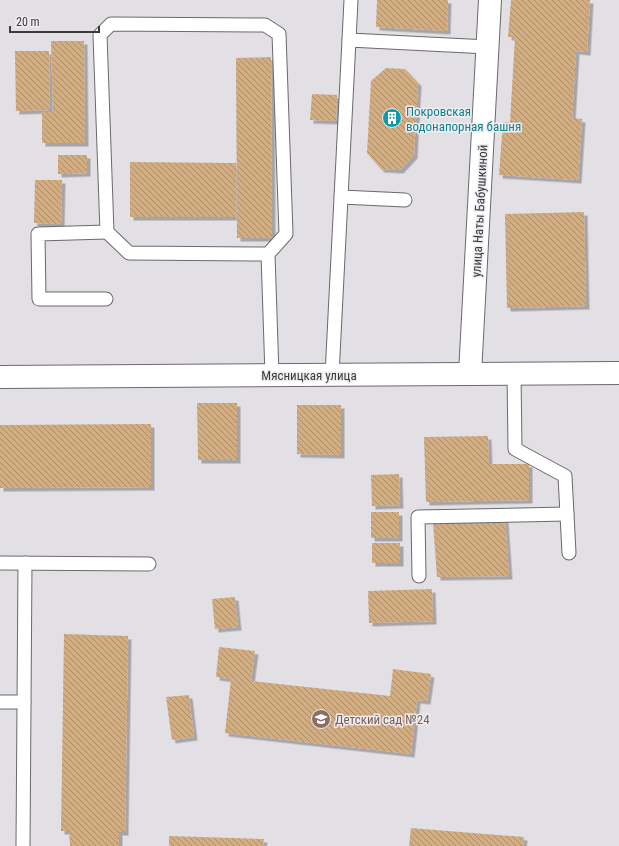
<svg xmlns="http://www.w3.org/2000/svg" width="619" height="846" viewBox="0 0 619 846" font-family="'Roboto Condensed',sans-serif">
  <defs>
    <pattern id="building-back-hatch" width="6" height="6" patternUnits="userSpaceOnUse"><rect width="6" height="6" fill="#d3ac80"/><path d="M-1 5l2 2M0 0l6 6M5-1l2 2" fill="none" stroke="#ac8d6a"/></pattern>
    <filter id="shadow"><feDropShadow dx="3.5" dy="3.5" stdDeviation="0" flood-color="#0004"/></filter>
  </defs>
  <rect width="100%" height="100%" fill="#e2e0e4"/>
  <!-- building -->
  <g fill="url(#building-back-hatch)" filter="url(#shadow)">
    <path d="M 377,0 L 448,0 L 447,31 L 376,27 Z"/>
    <path d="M 511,0 L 590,0 L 587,52 L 576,51 L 572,118 L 582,119 L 578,180 L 499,175 L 503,122 L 510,122 L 515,37 L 508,37 Z"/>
    <path d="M 51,41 L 84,41 L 85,143 L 42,143 L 42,112 L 53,112 Z"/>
    <path d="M 15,51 L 49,51 L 50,110 L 16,111 Z"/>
    <path d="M 271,57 L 272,238 L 237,238 L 236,58 Z"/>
    <path d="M 386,68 L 405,69 L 418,83 L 414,155 L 400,170 L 381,169 L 367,153 L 371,81 Z"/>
    <path d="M 312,94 L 337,95 L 336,121 L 310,120 Z"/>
    <path d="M 58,155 L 87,155 L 87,173 L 58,174 Z"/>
    <path d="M 130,162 L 236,163 L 236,217 L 130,217 Z"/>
    <path d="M 35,180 L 62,180 L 61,224 L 34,223 Z"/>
    <path d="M 584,212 L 586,306 L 507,308 L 505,214 Z"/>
    <path d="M 197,403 L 237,403 L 237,460 L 198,460 Z"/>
    <path d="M 297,405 L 341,405 L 341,455 L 297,454 Z"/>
    <path d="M 151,424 L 151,487 L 0,488 L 0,425 Z"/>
    <path d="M 488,436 L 489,464 L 529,464 L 529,500 L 426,502 L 424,437 Z"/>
    <path d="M 399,474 L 400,505 L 372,506 L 371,475 Z"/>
    <rect x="371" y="512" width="28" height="26"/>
    <path d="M 505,519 L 509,576 L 437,577 L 433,522 Z"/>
    <rect x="372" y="543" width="28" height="20"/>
    <path d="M 432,589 L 433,621 L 369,623 L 368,591 Z"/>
    <path d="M 235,597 L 238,627 L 215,629 L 212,599 Z"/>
    <path d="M 64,634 L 128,636 L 125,832 L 119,832 L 119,846 L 70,846 L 69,831 L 61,831 Z"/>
    <path d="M 219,647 L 255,651 L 251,681 L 390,696 L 393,669 L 431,674 L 427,701 L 417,700 L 411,754 L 225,733 L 231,679 L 216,677 Z"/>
    <path d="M 189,695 L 194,737 L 172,740 L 166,697 Z"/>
    <path d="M 411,828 L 524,837 L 523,846 L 409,846 Z"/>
    <path d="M 169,836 L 264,839 L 263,846 L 169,846 Z"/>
  </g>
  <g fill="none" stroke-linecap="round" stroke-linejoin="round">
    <!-- lane casing -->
    <g stroke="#6b696c" stroke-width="15">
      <g id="lane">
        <path d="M 349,40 L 351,0"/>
        <path d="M 341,197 L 405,200"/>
        <path d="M 268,254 L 129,253 L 107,232 L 100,35 L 111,24 L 265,25 L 279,34 L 286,234 L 268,254 L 272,375"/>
        <path d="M 106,299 L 39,299 L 38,234 L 107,232"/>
        <path d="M 514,373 L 515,449 L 565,476 L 569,553"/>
        <path d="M 332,375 L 349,40 L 488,47"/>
        <path d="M 0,563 L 149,564"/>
        <path d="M 419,576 L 418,517 L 567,514"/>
        <path d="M 0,702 L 24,702"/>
        <path d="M 23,846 L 25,563"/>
      </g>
    </g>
    <!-- street casing -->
    <g stroke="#6b696c" stroke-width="24">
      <g id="street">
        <path d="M 470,374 L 490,0"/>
        <path d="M 0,377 L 619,373"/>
      </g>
    </g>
    <!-- lane -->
    <use href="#lane" stroke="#fff" stroke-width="13"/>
    <!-- street -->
    <use href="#street" stroke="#fff" stroke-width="22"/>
  </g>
  <!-- icons -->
  <defs>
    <g id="building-disc" transform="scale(1)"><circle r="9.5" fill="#0f9aa8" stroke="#f0edf1"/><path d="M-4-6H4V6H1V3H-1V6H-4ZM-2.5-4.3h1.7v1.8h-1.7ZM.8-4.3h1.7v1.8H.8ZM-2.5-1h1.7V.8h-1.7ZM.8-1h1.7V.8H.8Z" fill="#fff"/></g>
    <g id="school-disc" transform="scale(1)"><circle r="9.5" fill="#8d6e63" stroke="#f0edf1"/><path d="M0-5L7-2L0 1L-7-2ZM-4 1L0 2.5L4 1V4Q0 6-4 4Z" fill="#fff"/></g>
  </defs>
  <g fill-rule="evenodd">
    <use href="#building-disc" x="392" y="118"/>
    <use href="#school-disc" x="321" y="719"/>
  </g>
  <g text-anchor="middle" stroke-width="3" stroke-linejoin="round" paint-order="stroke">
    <!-- culture labels -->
    <g font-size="13" fill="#0d838f" stroke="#f0edf1" text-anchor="start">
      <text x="406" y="116">Покровская<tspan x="406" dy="15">водонапорная башня</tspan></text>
    </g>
    <!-- street labels -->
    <g font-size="13" fill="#3c3b3c" stroke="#f0edf1">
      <text transform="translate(479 211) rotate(-87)" y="5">улица Наты Бабушкиной</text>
      <text x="309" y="380">Мясницкая улица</text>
    </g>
    <!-- education labels -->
    <g font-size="13" fill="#785e54" stroke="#f0edf1" text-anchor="start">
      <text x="335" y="724">Детский сад №24</text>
    </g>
  </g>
  <!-- scale -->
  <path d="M10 26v6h89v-6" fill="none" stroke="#3c3b3c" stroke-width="2"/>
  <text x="16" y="26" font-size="12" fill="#3c3b3c" stroke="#f0edf1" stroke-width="3" paint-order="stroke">20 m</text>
</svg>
